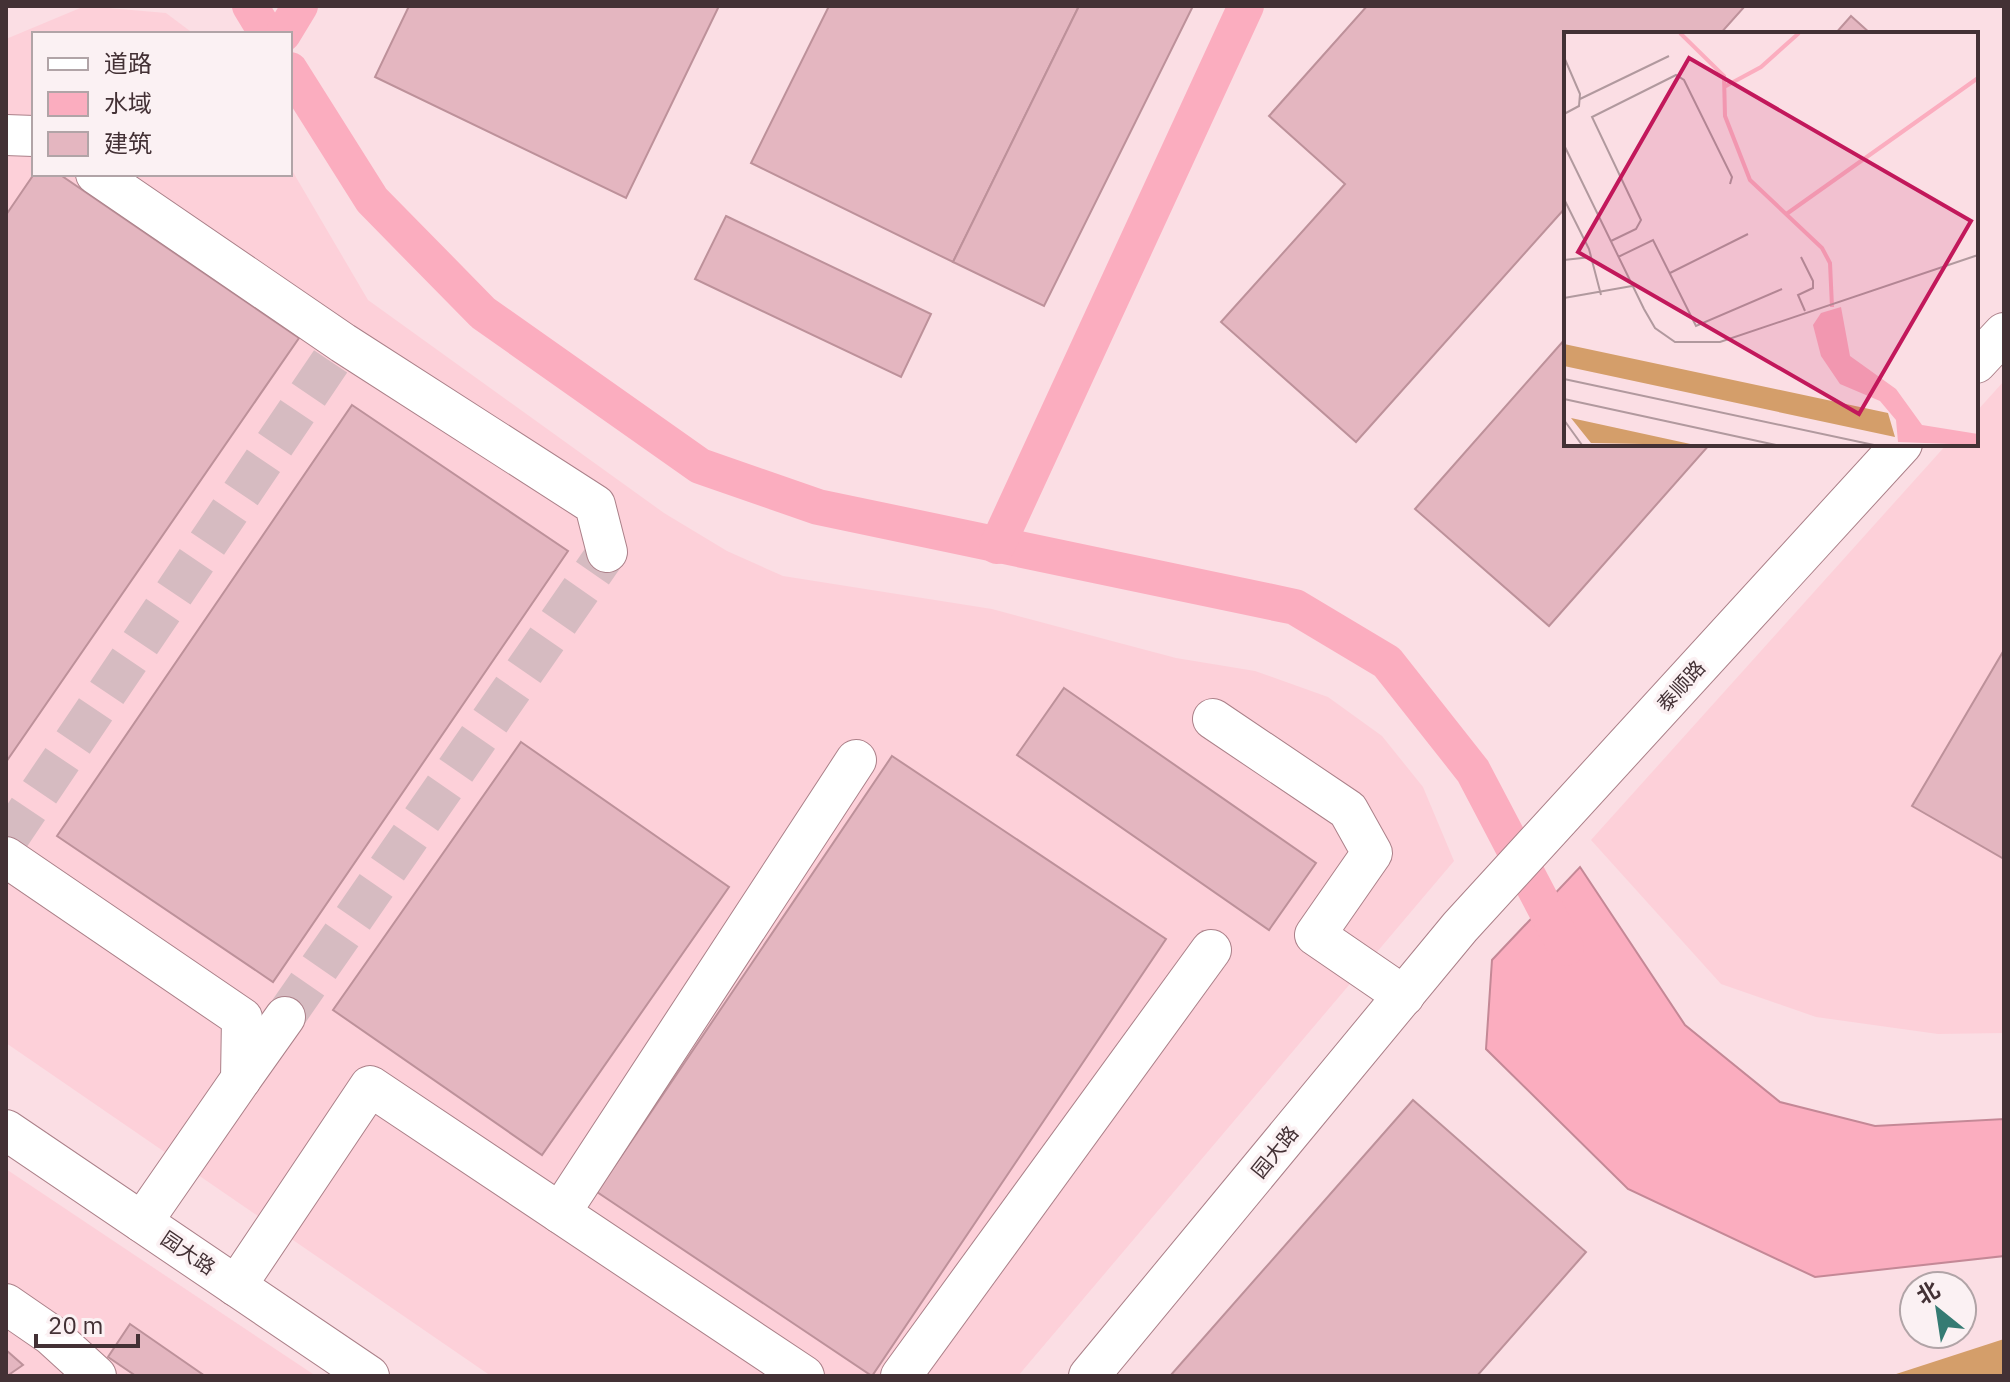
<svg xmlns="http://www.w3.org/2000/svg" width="2010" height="1382" viewBox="0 0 2010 1382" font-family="'IBM Plex Sans','Noto Sans SC',sans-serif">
  <rect width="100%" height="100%" fill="#fbdee4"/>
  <!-- built -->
  <g fill="#fdd0d9">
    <path d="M 85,6 L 166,13 L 194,34 L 34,34 L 34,174 L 290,174 L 290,167 L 368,300 L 664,513 L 727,551 L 783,576 L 992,609 L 1176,658 L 1255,671 L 1328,697 L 1382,736 L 1423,787 L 1454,861 L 1018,1376 L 491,1376 L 6,1043 L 6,39 Z"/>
    <path d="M 2004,381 L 2004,1033 L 1938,1034 L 1816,1017 L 1721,984 L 1591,840 L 1947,444 L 1976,444 L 1976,412 Z"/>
    <path d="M 6,1169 L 148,1264 L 316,1376 L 6,1376 Z"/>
  </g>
  <!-- forest -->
  <path fill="#d49e6a" d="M 2004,1339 L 2004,1376 L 1890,1376 Z"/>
  <!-- water -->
  <path fill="#fbadbf" stroke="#c48896" stroke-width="2" d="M 1580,867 L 1685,1025 L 1780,1102 L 1875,1126 L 2004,1119 L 2004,1256 L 1815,1277 L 1628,1189 L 1486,1049 L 1492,960 Z"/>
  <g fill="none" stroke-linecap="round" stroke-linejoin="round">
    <!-- canal -->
    <g stroke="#fbadbf" stroke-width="36">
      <path d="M 250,6 L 267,34"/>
      <path d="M 283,34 L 300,6"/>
      <path d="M 290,70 L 372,200 L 483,313 L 700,466 L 818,507 L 1295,607 L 1387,662 L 1473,771 L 1566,948"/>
      <path d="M 997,546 L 1246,6"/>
    </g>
  </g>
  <!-- building -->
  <g fill="#e4b6c0" stroke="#bd919a" stroke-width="2">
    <path d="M 409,6 L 719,6 L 626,198 L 375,77 Z"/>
    <path d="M 829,6 L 1079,6 L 953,262 L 751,163 Z"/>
    <path d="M 1079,6 L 1193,6 L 1044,306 L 953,262 Z"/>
    <path d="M 1367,6 L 1745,6 L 1720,34 L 1566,34 L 1566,207 L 1356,442 L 1221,322 L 1345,184 L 1269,116 Z"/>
    <path d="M 1851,16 L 1871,34 L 1835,34 Z"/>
    <path d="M 34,174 L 59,174 L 299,338 L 6,762 L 6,215 Z"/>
    <path d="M 726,216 L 931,314 L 901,377 L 695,279 Z"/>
    <path d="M 1566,338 L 1566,444 L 1710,444 L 1549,626 L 1415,509 Z"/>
    <path d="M 352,405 L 568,551 L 273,982 L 57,836 Z"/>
    <path d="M 2004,650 L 2004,859 L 1912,806 Z"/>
    <path d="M 1064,688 L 1316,863 L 1269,930 L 1017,755 Z"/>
    <path d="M 521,742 L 729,887 L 542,1155 L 333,1010 Z"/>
    <path d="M 892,756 L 1166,939 L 872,1376 L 597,1192 Z"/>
    <path d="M 1413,1100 L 1586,1252 L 1477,1376 L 1170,1376 Z"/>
    <path d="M 130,1324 L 205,1376 L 136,1376 L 108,1357 Z"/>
    <path d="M 6,1350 L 23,1365 L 7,1376 L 6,1376 Z"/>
  </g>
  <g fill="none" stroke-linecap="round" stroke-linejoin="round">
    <!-- minor-tunnel -->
    <g stroke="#d6bbc1" stroke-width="40" stroke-dasharray="40 20" stroke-linecap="butt">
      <path d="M 6,842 L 343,343"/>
      <path d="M 285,1017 L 607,552"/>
    </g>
    <!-- minor casing -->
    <g stroke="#ab8089" stroke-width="42">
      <g id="minor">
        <path d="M 6,135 L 34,136"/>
        <path d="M 96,174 L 343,343 L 595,505 L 607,552"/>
        <path d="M 1976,363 L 2004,333"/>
        <path d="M 1213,719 L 1348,810 L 1372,853 L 1315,935 L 1404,996"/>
        <path d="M 6,857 L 242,1018 L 241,1079 L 142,1222"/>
        <path d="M 241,1079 L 285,1017"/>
        <path d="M 6,1130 L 369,1376"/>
        <path d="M 560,1213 L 856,760"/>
        <path d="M 236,1286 L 370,1086 L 804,1376"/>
        <path d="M 6,1304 L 51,1335 L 96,1376"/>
        <path d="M 901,1376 L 1211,950"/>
        <path d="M 1089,1376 L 1460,927 L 1902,444"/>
      </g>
    </g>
    <!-- minor -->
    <use href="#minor" stroke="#fff" stroke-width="40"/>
  </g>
  <g text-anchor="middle" stroke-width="7" stroke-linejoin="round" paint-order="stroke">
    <!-- street labels -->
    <g font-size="20" fill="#433135" stroke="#fbf1f3">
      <text transform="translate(1681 686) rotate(-48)" y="7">泰顺路</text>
      <text transform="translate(1275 1152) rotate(-51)" y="7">园大路</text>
      <text transform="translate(188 1253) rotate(34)" y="7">园大路</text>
    </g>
  </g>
  <!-- overview -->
  <g transform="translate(1564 32)">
    <rect width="414" height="414" fill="#fbdee4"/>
    <path d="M 0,312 L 324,381 L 331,405 L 0,334 ZM 7,386 L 131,413 L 27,411 Z" fill="#d49e6a"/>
    <path d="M 277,275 L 286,324 L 332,357 L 358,393 L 414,402 L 414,413 L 334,410 L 332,388 L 316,369 L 276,352 L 257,324 L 249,293 L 257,281 Z" fill="#fbadbf"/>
    <path fill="none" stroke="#fbadbf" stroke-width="4" d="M 116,1 L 160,44 L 161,84 L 186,148 L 258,216 L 266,231 L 268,275M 160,55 L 197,35 L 235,1M 221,183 L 414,46"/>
    <path fill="none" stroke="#b1999e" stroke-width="2" d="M 0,25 L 16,62 L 15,74 L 0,82M 16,67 L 105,24M 0,113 L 80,277 L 91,296 L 111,310 L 156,310 L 414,223M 0,167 L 25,217 L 37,263M 47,209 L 72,197 L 77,188 L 28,85 L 112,43 L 120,48 L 168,145 L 166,152M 54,225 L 89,208 L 132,294 L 218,257M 237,225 L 249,249 L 249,256 L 234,263 L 241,279M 0,228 L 27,225M 106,241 L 184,202M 0,266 L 68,254M 0,347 L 310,413M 0,367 L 212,413M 0,388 L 18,413"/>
    <path fill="#c2185b" fill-opacity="0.15" stroke="#c2185b" stroke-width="4" d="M 125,26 L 407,189 L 295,382 L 14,220 Z"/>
    <rect width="414" height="414" fill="none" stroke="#433135" stroke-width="4"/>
  </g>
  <!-- border -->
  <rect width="2010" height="1382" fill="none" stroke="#433135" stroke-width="16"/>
  <!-- legend -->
  <rect x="32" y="32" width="260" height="144" fill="#fbf1f3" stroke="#b1a4a7" stroke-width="2"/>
  <rect x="48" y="58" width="40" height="12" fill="#ffffff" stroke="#b1a4a7" stroke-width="2"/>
  <text x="104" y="72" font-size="24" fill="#433135">道路</text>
  <rect x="48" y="92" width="40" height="24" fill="#fbadbf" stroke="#b1a4a7" stroke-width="2"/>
  <text x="104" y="112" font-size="24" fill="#433135">水域</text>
  <rect x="48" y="132" width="40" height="24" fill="#e4b6c0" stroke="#b1a4a7" stroke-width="2"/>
  <text x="104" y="152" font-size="24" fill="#433135">建筑</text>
  <!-- north arrow -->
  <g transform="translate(1938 1310) rotate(330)"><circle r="38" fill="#fbf1f3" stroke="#b1a4a7" stroke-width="2"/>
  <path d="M0-6L14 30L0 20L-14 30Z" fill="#357b73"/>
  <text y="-12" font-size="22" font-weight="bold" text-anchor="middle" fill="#433135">北</text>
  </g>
  <!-- scale -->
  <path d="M36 1334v12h102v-12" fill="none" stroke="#433135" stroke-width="4"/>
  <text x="48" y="1334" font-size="24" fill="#433135" stroke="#fbf1f3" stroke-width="6" paint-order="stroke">20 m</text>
</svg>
